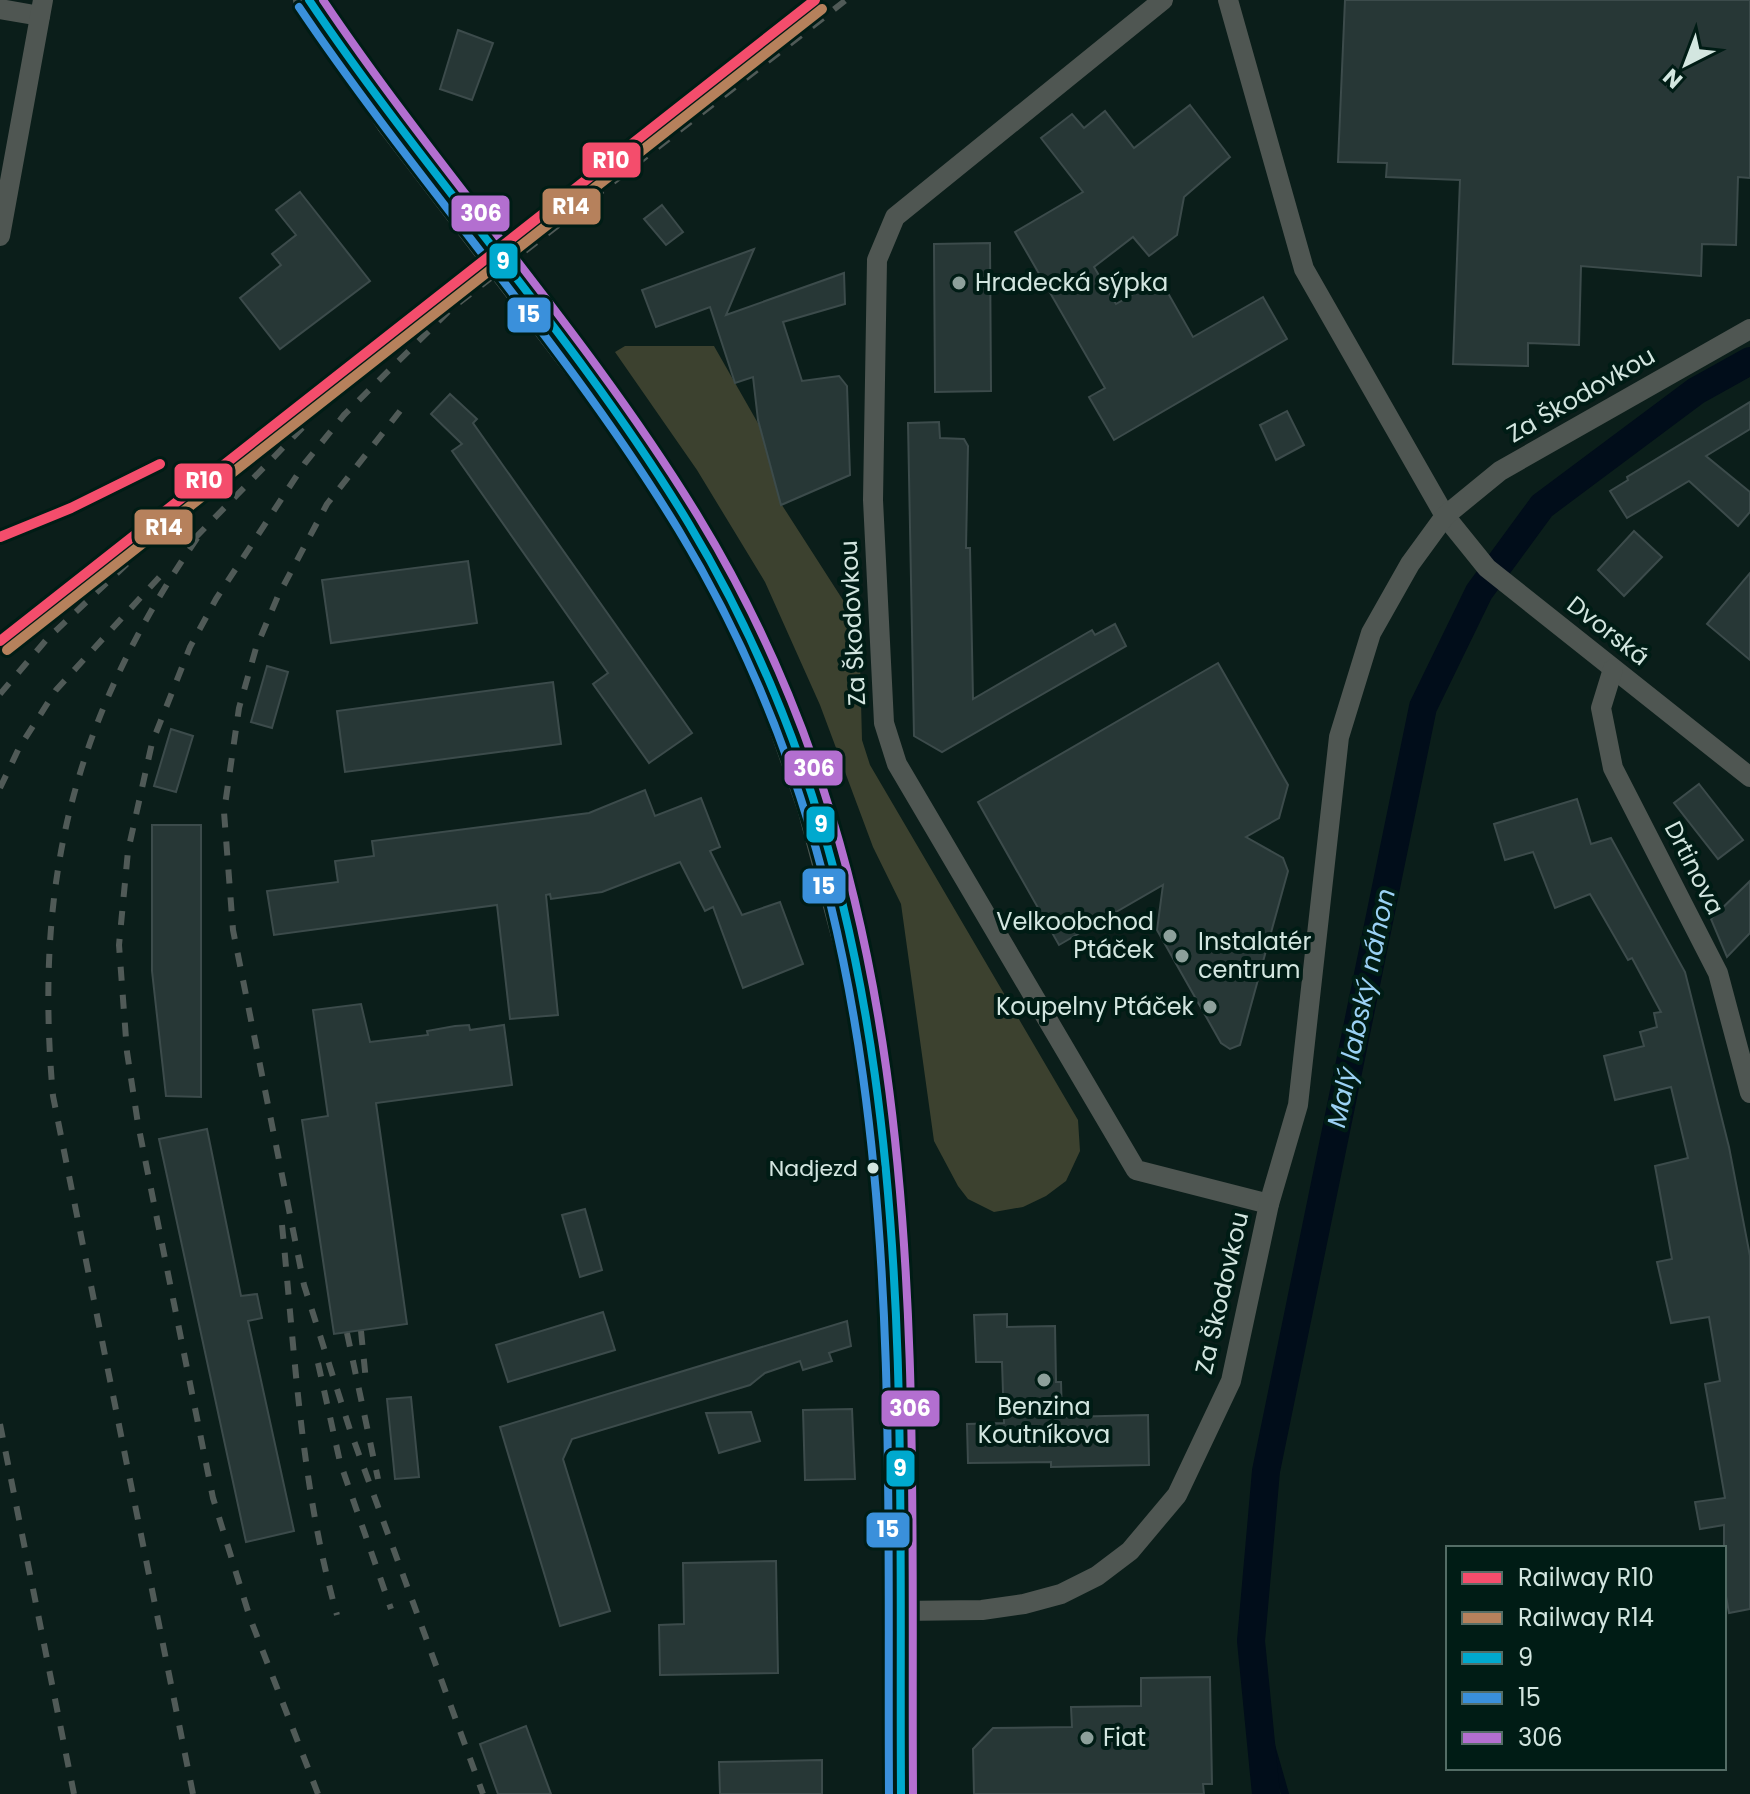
<svg xmlns="http://www.w3.org/2000/svg" width="1750" height="1794" viewBox="0 0 1750 1794" font-family="Poppins,sans-serif">
  <rect width="100%" height="100%" fill="#0b1e1a"/>
  <!-- green -->
  <path fill="#3c412f" d="M 625,346 L 714,346 L 759,425 L 780,502 L 859,625 L 862,740 L 870,765 L 1078,1120 L 1080,1151 L 1066,1181 L 1046,1196 L 1023,1207 L 994,1212 L 968,1199 L 958,1186 L 934,1141 L 901,904 L 873,847 L 820,705 L 765,582 L 697,470 L 615,352 Z"/>
  <g fill="none" stroke-linecap="round" stroke-linejoin="round">
    <!-- stream -->
    <path stroke="#010d1a" stroke-width="8" d="M 1256,1693 L 1285,1794"/>
    <!-- canal -->
    <path stroke="#010d1a" stroke-width="28" d="M 1266,1794 L 1251,1641 L 1266,1471 L 1423,707 L 1479,592 L 1542,506 L 1696,391 L 1750,361"/>
  </g>
  <!-- building -->
  <g fill="#273736" stroke="#3c4b4b" stroke-width="2">
    <path d="M 1345,0 L 1750,0 L 1750,178 L 1738,177 L 1736,245 L 1702,244 L 1701,276 L 1581,266 L 1579,345 L 1528,343 L 1528,366 L 1453,364 L 1460,180 L 1386,177 L 1387,163 L 1338,162 Z"/>
    <path d="M 458,30 L 493,43 L 472,100 L 440,89 Z"/>
    <path d="M 1190,105 L 1230,157 L 1184,197 L 1177,235 L 1149,256 L 1133,237 L 1094,267 L 1116,304 L 1160,279 L 1193,337 L 1263,297 L 1287,339 L 1114,440 L 1089,397 L 1105,388 L 1015,232 L 1083,192 L 1041,138 L 1072,114 L 1084,128 L 1105,111 L 1134,148 Z"/>
    <path d="M 300,192 L 370,281 L 280,349 L 240,298 L 281,265 L 272,254 L 296,235 L 276,210 Z"/>
    <path d="M 662,205 L 683,232 L 666,245 L 644,219 Z"/>
    <path d="M 990,243 L 991,391 L 935,392 L 934,244 Z"/>
    <path d="M 754,249 L 726,315 L 844,273 L 845,304 L 783,322 L 802,381 L 839,376 L 847,386 L 850,475 L 781,505 L 758,420 L 753,377 L 735,383 L 710,307 L 656,327 L 642,290 Z"/>
    <path d="M 450,394 L 477,419 L 473,423 L 692,733 L 649,763 L 593,684 L 608,673 L 452,451 L 462,444 L 431,414 Z"/>
    <path d="M 1750,402 L 1750,429 L 1706,456 L 1750,492 L 1750,512 L 1738,526 L 1689,481 L 1627,518 L 1610,491 L 1628,480 L 1627,477 Z"/>
    <path d="M 1287,411 L 1304,445 L 1276,460 L 1260,425 Z"/>
    <path d="M 939,422 L 940,438 L 964,439 L 968,446 L 966,548 L 970,548 L 973,699 L 1092,630 L 1095,635 L 1115,624 L 1126,646 L 942,752 L 914,736 L 908,423 Z"/>
    <path d="M 1634,531 L 1662,557 L 1624,596 L 1598,570 Z"/>
    <path d="M 468,561 L 477,623 L 331,643 L 322,580 Z"/>
    <path d="M 1750,573 L 1750,660 L 1707,624 Z"/>
    <path d="M 1218,663 L 1288,785 L 1279,818 L 1246,837 L 1283,858 L 1288,871 L 1240,1045 L 1230,1049 L 1221,1043 L 1157,930 L 1163,885 L 1059,945 L 978,802 Z"/>
    <path d="M 267,666 L 288,672 L 272,728 L 251,722 Z"/>
    <path d="M 553,682 L 561,744 L 345,772 L 337,711 Z"/>
    <path d="M 171,729 L 193,736 L 176,792 L 154,786 Z"/>
    <path d="M 1699,784 L 1743,840 L 1718,859 L 1674,803 Z"/>
    <path d="M 645,790 L 655,816 L 701,798 L 720,847 L 710,851 L 742,915 L 780,902 L 803,964 L 743,988 L 713,907 L 705,911 L 680,862 L 602,892 L 551,899 L 550,894 L 546,895 L 558,1015 L 510,1019 L 497,905 L 274,935 L 267,891 L 338,882 L 335,861 L 374,856 L 372,841 L 589,813 Z"/>
    <path d="M 1577,799 L 1591,844 L 1611,838 L 1685,972 L 1729,1147 L 1750,1256 L 1750,1609 L 1729,1613 L 1724,1585 L 1724,1525 L 1700,1529 L 1695,1502 L 1725,1498 L 1705,1384 L 1720,1381 L 1709,1317 L 1671,1323 L 1657,1262 L 1672,1259 L 1655,1166 L 1688,1158 L 1671,1087 L 1615,1100 L 1604,1056 L 1644,1046 L 1640,1032 L 1657,1027 L 1654,1013 L 1661,1012 L 1632,958 L 1628,960 L 1590,894 L 1555,908 L 1533,852 L 1505,860 L 1494,824 Z"/>
    <path d="M 152,825 L 201,825 L 201,1097 L 166,1096 L 152,971 Z"/>
    <path d="M 1750,881 L 1750,933 L 1727,957 L 1711,919 Z"/>
    <path d="M 361,1004 L 370,1042 L 428,1035 L 427,1031 L 455,1026 L 469,1025 L 470,1030 L 504,1025 L 512,1085 L 376,1103 L 407,1324 L 334,1334 L 302,1120 L 328,1116 L 313,1010 Z"/>
    <path d="M 207,1129 L 241,1296 L 257,1294 L 262,1318 L 248,1321 L 294,1531 L 246,1542 L 159,1139 Z"/>
    <path d="M 585,1209 L 602,1270 L 580,1277 L 562,1215 Z"/>
    <path d="M 603,1312 L 615,1350 L 508,1382 L 496,1345 Z"/>
    <path d="M 1007,1314 L 1007,1327 L 1055,1326 L 1056,1382 L 1061,1382 L 1062,1417 L 1148,1415 L 1149,1465 L 1051,1467 L 1051,1462 L 968,1463 L 967,1424 L 1004,1423 L 1002,1362 L 976,1362 L 974,1315 Z"/>
    <path d="M 847,1321 L 851,1346 L 829,1353 L 832,1361 L 803,1370 L 800,1361 L 765,1373 L 750,1385 L 572,1439 L 563,1459 L 610,1611 L 560,1626 L 500,1427 Z"/>
    <path d="M 411,1397 L 419,1477 L 395,1479 L 387,1399 Z"/>
    <path d="M 852,1409 L 855,1479 L 805,1480 L 803,1410 Z"/>
    <path d="M 751,1412 L 760,1441 L 719,1453 L 706,1413 Z"/>
    <path d="M 776,1561 L 778,1673 L 660,1675 L 659,1625 L 684,1624 L 683,1563 Z"/>
    <path d="M 1210,1677 L 1212,1784 L 1203,1784 L 1204,1794 L 974,1794 L 973,1749 L 993,1728 L 1072,1727 L 1071,1707 L 1141,1706 L 1141,1678 Z"/>
    <path d="M 526,1726 L 551,1794 L 498,1794 L 480,1744 Z"/>
    <path d="M 822,1760 L 822,1794 L 720,1794 L 719,1762 Z"/>
  </g>
  <g fill="none" stroke-linecap="round" stroke-linejoin="round">
    <!-- street -->
    <g stroke="#4f5652" stroke-width="20">
      <path d="M 1163,0 L 895,217 L 877,260 L 873,500 L 884,723 L 897,764 L 1136,1170 L 1269,1204"/>
      <path d="M 1228,0 L 1304,269 L 1445,516 L 1487,568 L 1750,777"/>
      <path d="M 0,9 L 40,16"/>
      <path d="M 0,236 L 43,0"/>
      <path d="M 1613,669 L 1601,708 L 1613,768 L 1718,973 L 1750,1093"/>
      <path d="M 899,1611 L 982,1610 L 1024,1604 L 1061,1594 L 1097,1576 L 1130,1551 L 1177,1495 L 1231,1381 L 1269,1204 L 1298,1105 L 1339,737 L 1371,633 L 1410,564 L 1445,516 L 1500,471 L 1750,329"/>
    </g>
    <!-- primary -->
    <g stroke="#4c5753" stroke-width="32">
      <path d="M 309,0 L 392,122"/>
      <path d="M 625,426 L 692,528 L 763,663 L 813,807 L 861,988 L 884,1126 L 897,1286 L 901,1794"/>
    </g>
    <!-- rail -->
    <g stroke="#505a57" stroke-width="6" stroke-dasharray="14 14" stroke-linecap="butt">
      <path d="M 400,411 L 327,504 L 278,596 L 256,648 L 239,708 L 224,812 L 233,930 L 304,1285 L 350,1430 L 483,1794"/>
      <path d="M 195,538 L 309,421"/>
      <path d="M 0,694 L 47,639 L 130,561"/>
      <path d="M 0,788 L 19,748 L 56,690 L 163,573"/>
      <path d="M 282,1225 C 295,1355 301,1488 337,1615"/>
      <path d="M 361,1331 L 366,1381"/>
      <path d="M 347,1333 L 378,1479"/>
      <path d="M 318,1363 L 340,1462 L 391,1609"/>
      <path d="M 0,1424 L 74,1794"/>
      <path d="M 193,1794 L 53,1096 C 33,876 76,712 202,531"/>
      <path d="M 318,1794 L 250,1618 L 213,1498 L 138,1124 L 127,1052 L 119,945 L 128,851 L 152,743 L 190,647 L 216,599 L 305,463 L 344,415 L 451,309 L 846,0"/>
    </g>
    <!-- primary-bridge -->
    <path stroke="#4c5753" stroke-width="32" d="M 392,122 L 625,426"/>
    <!-- bus-1 casing -->
    <g stroke="#001c15" stroke-width="14">
      <path id="bus-1" d="M 309,0 C 429,179 578,339 689,524 C 927,921 898,1352 901,1794"/>
    </g>
    <!-- bus-2 casing -->
    <g stroke="#001c15" stroke-width="14">
      <path id="bus-2" d="M 299,7 C 419,185 566,345 678,529 C 915,920 886,1356 889,1794"/>
    </g>
    <!-- bus-3 casing -->
    <g stroke="#001c15" stroke-width="14">
      <path id="bus-3" d="M 323,0 C 442,177 587,334 698,516 C 939,910 910,1352 913,1794"/>
    </g>
    <!-- bus-1 -->
    <use href="#bus-1" stroke="#00a9ce" stroke-width="8"/>
    <!-- bus-2 -->
    <use href="#bus-2" stroke="#3a90db" stroke-width="8"/>
    <!-- bus-3 -->
    <use href="#bus-3" stroke="#b36fd0" stroke-width="8"/>
    <!-- rail-1 casing -->
    <g stroke="#001c15" stroke-width="16">
      <g id="rail-1">
        <path d="M 0,537 L 71,508 L 160,464"/>
        <path d="M 0,641 L 815,0"/>
      </g>
    </g>
    <!-- rail-2 casing -->
    <g stroke="#001c15" stroke-width="16">
      <path id="rail-2" d="M 7,650 L 822,9"/>
    </g>
    <!-- rail-1 -->
    <use href="#rail-1" stroke="#f44d6c" stroke-width="10"/>
    <!-- rail-2 -->
    <use href="#rail-2" stroke="#b6815c" stroke-width="10"/>
  </g>
  <!-- markers -->
  <g fill="#8da09b" stroke="#001c15" stroke-width="3">
    <circle cx="959" cy="283" r="8"/>
    <circle cx="1170" cy="936" r="8"/>
    <circle cx="1182" cy="956" r="8"/>
    <circle cx="1210" cy="1007" r="8"/>
    <circle cx="1044" cy="1380" r="8"/>
    <circle cx="1087" cy="1738" r="8"/>
  </g>
  <circle fill="#d3e6e0" stroke="#001c15" stroke-width="3" cx="873" cy="1168" r="7"/>
  <g text-anchor="middle" stroke-width="8" stroke-linejoin="round" paint-order="stroke">
    <!-- bus labels -->
    <g font-size="22" fill="#d3e6e0" stroke="#001c15" text-anchor="end">
      <text x="858" y="1176">Nadjezd</text>
    </g>
    <!-- poi labels -->
    <g font-size="24" fill="#d3e6e0" stroke="#001c15" text-anchor="start">
      <text x="975" y="291">Hradecká sýpka</text>
      <text x="1154" y="930" text-anchor="end">Velkoobchod<tspan x="1154" dy="28">Ptáček</tspan></text>
      <text x="1198" y="950">Instalatér<tspan x="1198" dy="28">centrum</tspan></text>
      <text x="1194" y="1015" text-anchor="end">Koupelny Ptáček</text>
      <text x="1044" y="1415" text-anchor="middle">Benzina<tspan x="1044" dy="28">Koutníkova</tspan></text>
      <text x="1103" y="1746">Fiat</text>
    </g>
    <!-- street labels -->
    <g font-size="24" fill="#d3e6e0" stroke="#001c15">
      <text transform="translate(1581 395) rotate(-30)" y="8">Za Škodovkou</text>
      <text transform="translate(853 623) rotate(-93)" y="8">Za Škodovkou</text>
      <text transform="translate(1608 631) rotate(38)" y="8">Dvorská</text>
      <text transform="translate(1694 868) rotate(63)" y="8">Drtinova</text>
      <text transform="translate(1222 1293) rotate(-77)" y="8">Za Škodovkou</text>
    </g>
    <!-- water labels -->
    <g font-size="26" font-style="italic" fill="#9bd1f4" stroke="#001c15">
      <text transform="translate(1361 1008) rotate(-78)" y="9">Malý labský náhon</text>
    </g>
  </g>
  <g stroke="#001c15" stroke-width="3">
    <rect x="581" y="141" width="61" height="38" rx="8" fill="#f44d6c"/>
    <rect x="541" y="187" width="61" height="39" rx="8" fill="#b6815c"/>
    <rect x="450" y="194" width="61" height="39" rx="8" fill="#b36fd0"/>
    <rect x="488" y="242" width="31" height="38" rx="8" fill="#00a9ce"/>
    <rect x="506" y="296" width="46" height="38" rx="8" fill="#3a90db"/>
    <rect x="173" y="462" width="61" height="38" rx="8" fill="#f44d6c"/>
    <rect x="133" y="508" width="61" height="38" rx="8" fill="#b6815c"/>
    <rect x="783" y="749" width="61" height="38" rx="8" fill="#b36fd0"/>
    <rect x="805" y="805" width="31" height="39" rx="8" fill="#00a9ce"/>
    <rect x="801" y="867" width="46" height="38" rx="8" fill="#3a90db"/>
    <rect x="880" y="1389" width="61" height="39" rx="8" fill="#b36fd0"/>
    <rect x="885" y="1449" width="31" height="39" rx="8" fill="#00a9ce"/>
    <rect x="865" y="1511" width="46" height="38" rx="8" fill="#3a90db"/>
  </g>
  <g font-size="22" text-anchor="middle" font-weight="bold" fill="#fff">
    <text x="611" y="168">R10</text>
    <text x="571" y="214">R14</text>
    <text x="481" y="221">306</text>
    <text x="503" y="269">9</text>
    <text x="529" y="322">15</text>
    <text x="204" y="488">R10</text>
    <text x="164" y="535">R14</text>
    <text x="814" y="776">306</text>
    <text x="821" y="832">9</text>
    <text x="824" y="894">15</text>
    <text x="910" y="1416">306</text>
    <text x="900" y="1476">9</text>
    <text x="888" y="1537">15</text>
  </g>
  <!-- legend -->
  <rect x="1446" y="1546" width="280" height="224" fill="#001c15" stroke="#546d66" stroke-width="2"/>
  <rect x="1462" y="1572" width="40" height="12" fill="#f44d6c" stroke="#546d66" stroke-width="2"/>
  <text x="1518" y="1586" font-size="24" fill="#d3e6e0">Railway R10</text>
  <rect x="1462" y="1612" width="40" height="12" fill="#b6815c" stroke="#546d66" stroke-width="2"/>
  <text x="1518" y="1626" font-size="24" fill="#d3e6e0">Railway R14</text>
  <rect x="1462" y="1652" width="40" height="12" fill="#00a9ce" stroke="#546d66" stroke-width="2"/>
  <text x="1518" y="1666" font-size="24" fill="#d3e6e0">9</text>
  <rect x="1462" y="1692" width="40" height="12" fill="#3a90db" stroke="#546d66" stroke-width="2"/>
  <text x="1518" y="1706" font-size="24" fill="#d3e6e0">15</text>
  <rect x="1462" y="1732" width="40" height="12" fill="#b36fd0" stroke="#546d66" stroke-width="2"/>
  <text x="1518" y="1746" font-size="24" fill="#d3e6e0">306</text>
  <!-- north arrow -->
  <g transform="translate(1686 64) rotate(222)" stroke="#001c15" stroke-width="6" paint-order="stroke">
  <path d="M0-6L14 30L0 20L-14 30Z" fill="#d3e6e0"/>
  <text y="-12" font-size="22" font-weight="bold" text-anchor="middle" fill="#d3e6e0">N</text>
  </g>
</svg>
